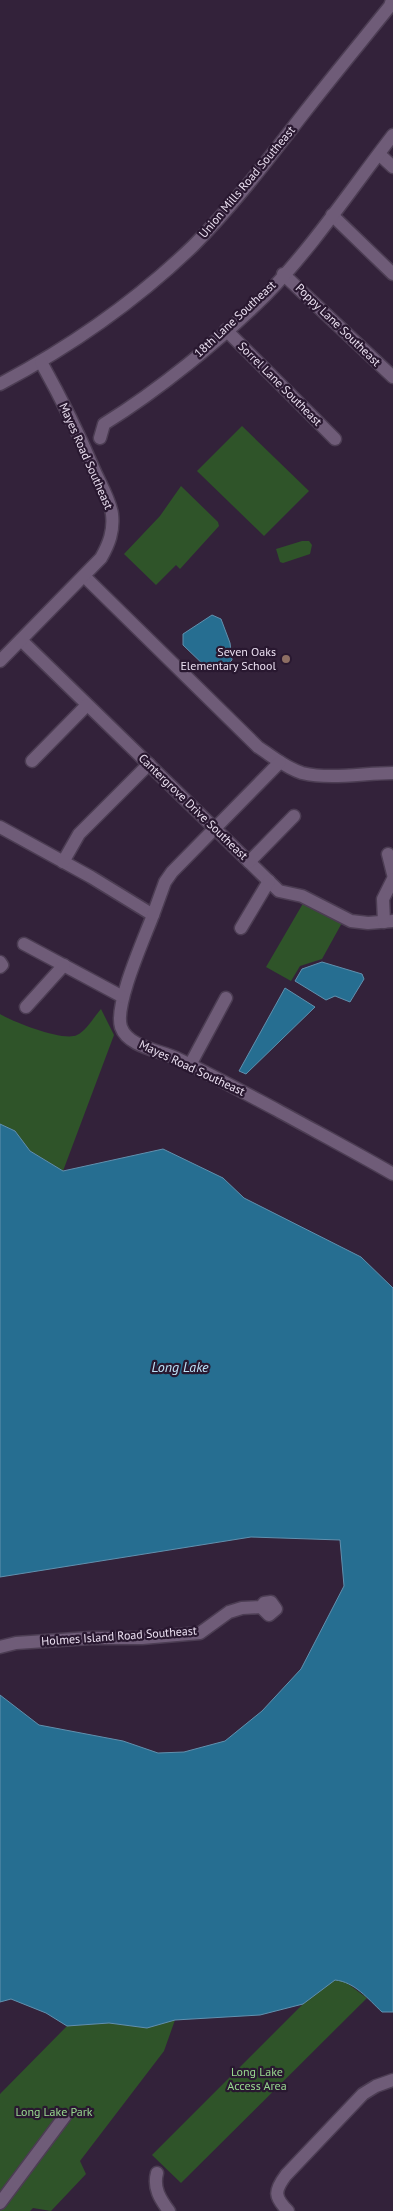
<svg xmlns="http://www.w3.org/2000/svg" width="393" height="2211" viewBox="0 0 393 2211" font-family="'PT Sans',sans-serif">
  <rect width="100%" height="100%" fill="#33223a"/>
  <!-- green -->
  <g fill="#2f5429">
    <path d="M 242,426 L 309,491 L 264,536 L 197,471 Z"/>
    <path d="M 181,486 L 218,522 L 219,526 L 180,569 L 176,565 L 156,585 L 124,554 L 160,516 Z"/>
    <path d="M 302,541 L 309,541 L 312,545 L 310,554 L 283,563 L 280,562 L 276,549 Z"/>
    <path d="M 305,900 L 343,921 L 322,959 L 300,966 L 291,981 L 266,967 Z"/>
    <path d="M 101,1009 L 114,1035 L 63,1171 L 30,1151 L 15,1131 L 0,1124 L 0,1014 C 13,1022 64,1042 77,1035 C 86,1031 94,1017 101,1009 Z"/>
    <path d="M 335,1980 L 344,1981 L 367,1998 L 181,2183 L 152,2155 L 303,2004 Z"/>
    <path d="M 175,2020 L 164,2051 L 80,2161 L 86,2174 L 51,2211 L 33,2208 L 30,2211 L 0,2211 L 0,2094 L 67,2026 L 109,2023 L 147,2028 Z"/>
  </g>
  <!-- water -->
  <g fill="#266e91" stroke="#6190ae">
    <path d="M 212,615 L 221,619 L 230,643 L 232,660 L 223,669 L 209,670 L 183,645 L 183,634 Z"/>
    <path d="M 322,962 L 362,974 L 364,979 L 350,1002 L 335,996 L 326,1000 L 295,981 L 302,969 Z"/>
    <path d="M 285,988 L 315,1007 L 246,1074 L 239,1071 Z"/>
    <path d="M 0,1124 L 15,1131 L 30,1151 L 63,1171 L 163,1149 L 223,1178 L 244,1198 L 361,1257 L 393,1288 L 393,2012 L 382,2012 C 368,1999 355,1982 335,1980 L 303,2004 L 260,2015 L 175,2020 L 147,2028 L 109,2023 L 67,2026 L 46,2013 L 11,1999 L 0,2002 L 0,1695 L 39,1725 L 123,1741 L 158,1753 L 184,1752 L 225,1741 L 262,1711 L 301,1669 L 344,1586 L 340,1540 L 251,1537 L 0,1577 Z"/>
  </g>
  <g fill="none" stroke-linecap="round" stroke-linejoin="round">
    <!-- minor casing -->
    <g stroke="#4c3d53" stroke-width="15">
      <g id="minor">
        <path d="M 379,154 L 393,167"/>
        <path d="M 332,215 L 393,274"/>
        <path d="M 283,274 L 393,377"/>
        <path d="M 226,330 L 335,439"/>
        <path d="M 0,384 C 70,347 136,301 193,246 C 234,205 269,158 304,113 C 332,77 361,42 390,6 L 392,0"/>
        <path d="M 100,438 L 104,424 C 159,390 219,341 265,296 C 312,248 352,188 393,135"/>
        <path d="M 84,576 L 258,747 C 272,756 286,768 302,773 C 331,780 364,773 393,773"/>
        <path d="M 21,640 L 279,891 L 302,896 L 351,921 L 368,923 L 393,921"/>
        <path d="M 0,661 L 101,558 C 109,544 114,531 112,514 C 110,500 101,485 95,472 C 79,434 61,398 41,362"/>
        <path d="M 32,761 L 87,705"/>
        <path d="M 0,827 L 91,877 L 153,915 C 144,939 114,1005 121,1027 C 128,1047 159,1050 176,1058 C 210,1074 243,1092 277,1110 C 315,1131 355,1152 393,1174"/>
        <path d="M 388,854 L 393,874"/>
        <path d="M 63,862 L 79,834 L 149,764"/>
        <path d="M 249,862 L 294,816"/>
        <path d="M 153,915 L 165,882 L 172,872 L 280,762"/>
        <path d="M 384,922 L 383,899 L 393,879"/>
        <path d="M 241,928 L 269,881"/>
        <path d="M 24,944 L 123,997"/>
        <path d="M 0,962 L 2,965 L 0,967"/>
        <path d="M 26,1007 L 64,965"/>
        <path d="M 190,1065 L 226,998"/>
        <path d="M 0,1647 L 16,1643 L 90,1638 L 142,1638 L 200,1633 L 229,1612 L 242,1608 L 261,1607 L 264,1603 L 271,1602 L 276,1609 L 269,1615 L 261,1607"/>
        <path d="M 157,2173 C 153,2188 160,2199 169,2211"/>
        <path d="M 0,2203 L 65,2116"/>
        <path d="M 288,2211 C 274,2197 274,2191 286,2175 L 363,2094 L 376,2086 L 393,2080"/>
      </g>
    </g>
    <!-- minor -->
    <use href="#minor" stroke="#6f5c78" stroke-width="12"/>
  </g>
  <!-- markers -->
  <circle fill="#8d6e63" stroke="#291830" stroke-width="2" cx="286" cy="659" r="5"/>
  <g text-anchor="middle" stroke-width="4.5" stroke-linejoin="round" paint-order="stroke">
    <!-- street labels -->
    <g font-size="12" fill="#eadff0" stroke="#291830">
      <text transform="translate(247 182) rotate(-50)" y="4">Union Mills Road Southeast</text>
      <text transform="translate(235 319) rotate(-43)" y="4">18th Lane Southeast</text>
      <text transform="translate(338 325) rotate(44)" y="4">Poppy Lane Southeast</text>
      <text transform="translate(280 384) rotate(45)" y="4">Sorrel Lane Southeast</text>
      <text transform="translate(86 456) rotate(66)" y="4">Mayes Road Southeast</text>
      <text transform="translate(193 807) rotate(44)" y="4">Cantergrove Drive Southeast</text>
      <text transform="translate(192 1068) rotate(25)" y="4">Mayes Road Southeast</text>
      <text transform="translate(119 1636) rotate(-4)" y="4">Holmes Island Road Southeast</text>
    </g>
    <!-- poi labels -->
    <g font-size="12" fill="#eadff0" stroke="#291830" text-anchor="end">
      <text x="276" y="656">Seven Oaks<tspan x="276" dy="14">Elementary School</tspan></text>
    </g>
    <!-- park labels -->
    <g font-size="12" fill="#97d78e" stroke="#291830">
      <text x="257" y="2076">Long Lake<tspan x="257" dy="14">Access Area</tspan></text>
      <text x="54" y="2116">Long Lake Park</text>
    </g>
    <!-- water labels -->
    <g font-size="14" font-style="italic" fill="#bee2f7" stroke="#291830">
      <text x="180" y="1372">Long Lake</text>
    </g>
  </g>
</svg>
